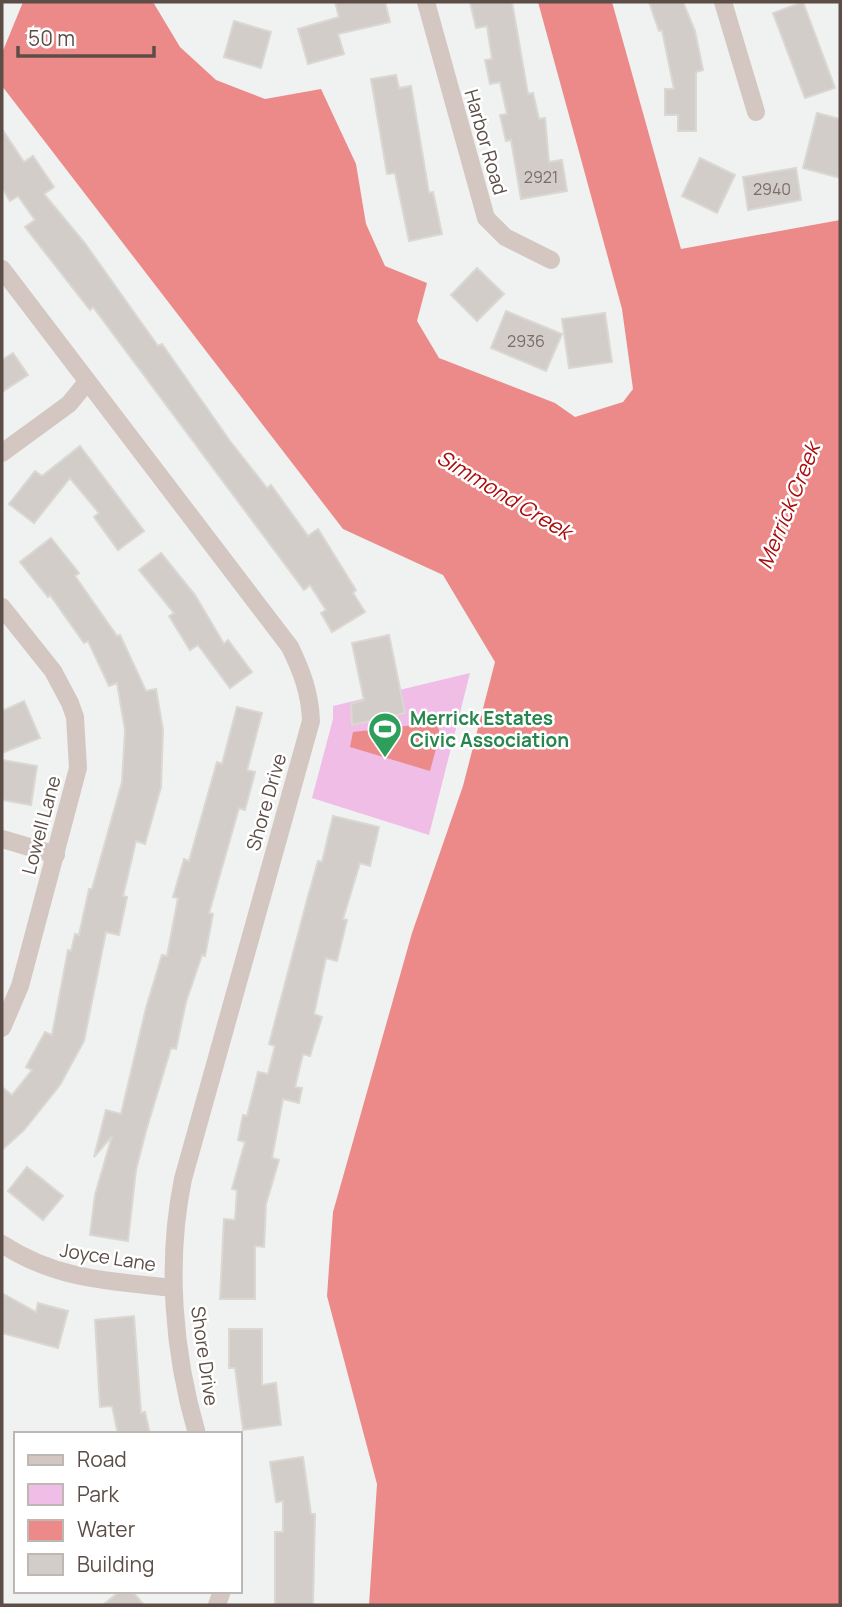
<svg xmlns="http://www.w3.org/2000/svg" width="842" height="1607" viewBox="0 0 842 1607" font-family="Manrope,sans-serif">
  <rect width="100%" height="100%" fill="#eff2f1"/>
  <!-- green -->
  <path fill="#efbde6" d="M 470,673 L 429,835 L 312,798 L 333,719 L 333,706 Z"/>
  <!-- water -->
  <g fill="#ec8a8a">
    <path d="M 23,2 L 153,2 L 180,47 L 216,80 L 265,99 L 321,89 L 356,164 L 366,224 L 385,266 L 427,283 L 417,321 L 439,358 L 555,403 L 575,417 L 623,402 L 633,389 L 622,309 L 538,2 L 612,2 L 681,249 L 840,220 L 840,1605 L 369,1605 L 377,1484 L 327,1296 L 333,1212 L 412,933 L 463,786 L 495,662 L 443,575 L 343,529 L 2,86 L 2,53 Z"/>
    <path d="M 432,723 L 438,727 L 440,734 L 430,771 L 350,747 L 353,732 Z"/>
  </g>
  <!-- building -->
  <g fill="#d2cdc9" stroke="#dbd7d3" stroke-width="2">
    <path d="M 335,2 L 385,2 L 390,22 L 338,34 L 344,54 L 308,64 L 298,29 L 339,17 Z"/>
    <path d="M 470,2 L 512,2 L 528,94 L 533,93 L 539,119 L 545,118 L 549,162 L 562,160 L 567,191 L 521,199 L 511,140 L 506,141 L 500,115 L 507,114 L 500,82 L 490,84 L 485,60 L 492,59 L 487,26 L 476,28 Z"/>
    <path d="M 649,2 L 683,2 L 695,31 L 703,70 L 696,72 L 696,131 L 678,131 L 678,115 L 665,115 L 665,89 L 674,89 L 662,30 L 659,31 Z"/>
    <path d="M 803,2 L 835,88 L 805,98 L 773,13 Z"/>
    <path d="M 234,21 L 271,32 L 261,68 L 224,57 Z"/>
    <path d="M 396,75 L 399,88 L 411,86 L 429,193 L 433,192 L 442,234 L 409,241 L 395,173 L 387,174 L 371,79 Z"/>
    <path d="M 817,113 L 840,119 L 840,178 L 803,168 Z"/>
    <path d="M 2,129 L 24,162 L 33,156 L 54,187 L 44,194 L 84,242 L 158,346 L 162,344 L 230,441 L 267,488 L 271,485 L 308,536 L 318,529 L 356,590 L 353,593 L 365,612 L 332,632 L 321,613 L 326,610 L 310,585 L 304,590 L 93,307 L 90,310 L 25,227 L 35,220 L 18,196 L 10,201 L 2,188 Z"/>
    <path d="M 700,158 L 735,175 L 717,213 L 682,196 Z"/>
    <path d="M 796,168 L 801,200 L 748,210 L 743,177 Z"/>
    <path d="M 477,268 L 504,294 L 477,321 L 451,295 Z"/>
    <path d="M 506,311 L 562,334 L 546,371 L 491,348 Z"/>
    <path d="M 605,313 L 612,362 L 569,368 L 562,319 Z"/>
    <path d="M 13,353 L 28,375 L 2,392 L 2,360 Z"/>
    <path d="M 80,446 L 144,531 L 118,550 L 94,517 L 99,513 L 70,478 L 34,523 L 9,504 L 35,471 L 42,476 Z"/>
    <path d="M 51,538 L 79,573 L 75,576 L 117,636 L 120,635 L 146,691 L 156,689 L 163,730 L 161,787 L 145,844 L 136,841 L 123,896 L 127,897 L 119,935 L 106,932 L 84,1041 L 60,1085 L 24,1130 L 2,1150 L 2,1087 L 12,1095 L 32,1070 L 26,1067 L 45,1032 L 52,1035 L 68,950 L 71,951 L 75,934 L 79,935 L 89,889 L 92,889 L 122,782 L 125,730 L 117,683 L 109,686 L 88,641 L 84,643 L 50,595 L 48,597 L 20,562 Z"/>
    <path d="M 161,553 L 195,595 L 224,644 L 228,640 L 252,672 L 230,688 L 198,645 L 190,650 L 169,616 L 174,613 L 139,570 Z"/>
    <path d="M 389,635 L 405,713 L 352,725 L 351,704 L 364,700 L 352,643 Z"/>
    <path d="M 24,701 L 40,738 L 2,753 L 2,711 Z"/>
    <path d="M 237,707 L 262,713 L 247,770 L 255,772 L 245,810 L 239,808 L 209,913 L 213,914 L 205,956 L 202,955 L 186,1002 L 176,1049 L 171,1048 L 146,1131 L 136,1170 L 128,1241 L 90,1235 L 95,1195 L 112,1136 L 94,1157 L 106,1110 L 121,1114 L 146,1008 L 162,955 L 167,956 L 178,898 L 173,897 L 184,859 L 189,861 L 217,762 L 222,764 Z"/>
    <path d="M 2,760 L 37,766 L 31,805 L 2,800 Z"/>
    <path d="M 333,816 L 379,827 L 370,866 L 360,863 L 343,919 L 347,920 L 337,961 L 326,958 L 314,1014 L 322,1017 L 310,1056 L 303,1054 L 295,1087 L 302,1088 L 299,1103 L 283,1099 L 272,1158 L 279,1160 L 266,1204 L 264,1247 L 255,1246 L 255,1299 L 220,1299 L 224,1219 L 235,1220 L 237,1190 L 232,1189 L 245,1142 L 238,1140 L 243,1115 L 247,1116 L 258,1072 L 268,1074 L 275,1046 L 269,1044 L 307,900 L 318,861 L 322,862 Z"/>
    <path d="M 27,1167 L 63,1196 L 43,1220 L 8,1191 Z"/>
    <path d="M 2,1293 L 36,1312 L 38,1303 L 68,1311 L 58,1348 L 2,1333 Z"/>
    <path d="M 134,1316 L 141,1413 L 145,1412 L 150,1434 L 118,1434 L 112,1406 L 100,1407 L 95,1320 Z"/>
    <path d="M 229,1329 L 262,1329 L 262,1385 L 276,1383 L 281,1425 L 243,1430 L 235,1368 L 229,1368 Z"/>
    <path d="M 303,1457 L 311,1514 L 315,1514 L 313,1605 L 275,1605 L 275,1532 L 283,1532 L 283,1501 L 276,1502 L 270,1462 Z"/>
    <path d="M 120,1591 L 132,1591 L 144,1605 L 103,1605 Z"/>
  </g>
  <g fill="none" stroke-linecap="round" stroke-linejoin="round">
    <!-- street -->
    <g stroke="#d4c7c2" stroke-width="18">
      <path d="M 426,2 L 486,218 L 505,237 L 551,260"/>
      <path d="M 723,2 L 756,112"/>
      <path d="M 2,269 L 290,647 C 302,672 310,693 311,721 L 183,1179 C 166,1262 173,1352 197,1434"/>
      <path d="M 2,453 L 69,404 L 87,382"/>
      <path d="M 2,607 L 53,671 L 70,703 L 75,717 L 78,768 L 20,986 L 2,1028"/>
      <path d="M 2,839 L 56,855"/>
      <path d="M 2,1244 C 57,1280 110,1281 173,1288"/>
      <path d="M 217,1605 L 222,1591"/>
    </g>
  </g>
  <!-- icons -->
  <defs>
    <g id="stadium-pin" transform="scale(1.75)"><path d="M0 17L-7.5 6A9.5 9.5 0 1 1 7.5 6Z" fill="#2e9e5b" stroke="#fff"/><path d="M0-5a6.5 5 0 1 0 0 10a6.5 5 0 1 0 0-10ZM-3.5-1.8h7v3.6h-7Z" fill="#fff"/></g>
  </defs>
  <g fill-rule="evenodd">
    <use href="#stadium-pin" x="385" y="729"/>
  </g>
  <g text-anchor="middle" stroke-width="5" stroke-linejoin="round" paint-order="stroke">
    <!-- number labels -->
    <g font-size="16" fill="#7a6d68">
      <text x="541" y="183">2921</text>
      <text x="772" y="195">2940</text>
      <text x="526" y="347">2936</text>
    </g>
    <!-- street labels -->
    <g font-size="19" fill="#5d4d47" stroke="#fff">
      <text transform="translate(486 142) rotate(74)" y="7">Harbor Road</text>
      <text transform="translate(266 802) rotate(-74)" y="7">Shore Drive</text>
      <text transform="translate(41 825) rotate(-75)" y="7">Lowell Lane</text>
      <text transform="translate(108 1257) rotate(9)" y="7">Joyce Lane</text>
      <text transform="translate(205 1356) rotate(82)" y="7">Shore Drive</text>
    </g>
    <!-- leisure labels -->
    <g font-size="19" font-weight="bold" fill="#27864d" stroke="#fff" text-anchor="start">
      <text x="410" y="725">Merrick Estates<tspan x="410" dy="22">Civic Association</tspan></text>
    </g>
    <!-- water labels -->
    <g font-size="21" font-style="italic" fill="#ab0c0c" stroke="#fff">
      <text transform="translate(504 495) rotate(31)" y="7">Simmond Creek</text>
      <text transform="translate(789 506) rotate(-68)" y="7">Merrick Creek</text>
    </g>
  </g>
  <!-- border -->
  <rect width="842" height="1607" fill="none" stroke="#5d4d47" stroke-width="7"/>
  <!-- legend -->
  <rect x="14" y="1432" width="228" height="161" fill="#ffffff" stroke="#beb8b5" stroke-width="2"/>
  <rect x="28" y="1455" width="35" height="10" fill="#d4c7c2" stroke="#beb8b5" stroke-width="2"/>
  <text x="77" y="1467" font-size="21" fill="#5d4d47">Road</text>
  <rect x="28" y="1484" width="35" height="21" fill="#efbde6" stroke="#beb8b5" stroke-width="2"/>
  <text x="77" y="1502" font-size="21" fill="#5d4d47">Park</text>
  <rect x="28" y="1520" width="35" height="21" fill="#ec8a8a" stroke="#beb8b5" stroke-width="2"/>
  <text x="77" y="1537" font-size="21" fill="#5d4d47">Water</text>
  <rect x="28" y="1554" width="35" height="21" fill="#d2cdc9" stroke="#beb8b5" stroke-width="2"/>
  <text x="77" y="1572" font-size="21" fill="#5d4d47">Building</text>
  <!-- scale -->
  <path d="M18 46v10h136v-10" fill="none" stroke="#5d4d47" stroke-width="3.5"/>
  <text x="28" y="46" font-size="21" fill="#5d4d47" stroke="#ffffff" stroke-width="5" paint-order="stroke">50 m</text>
</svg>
